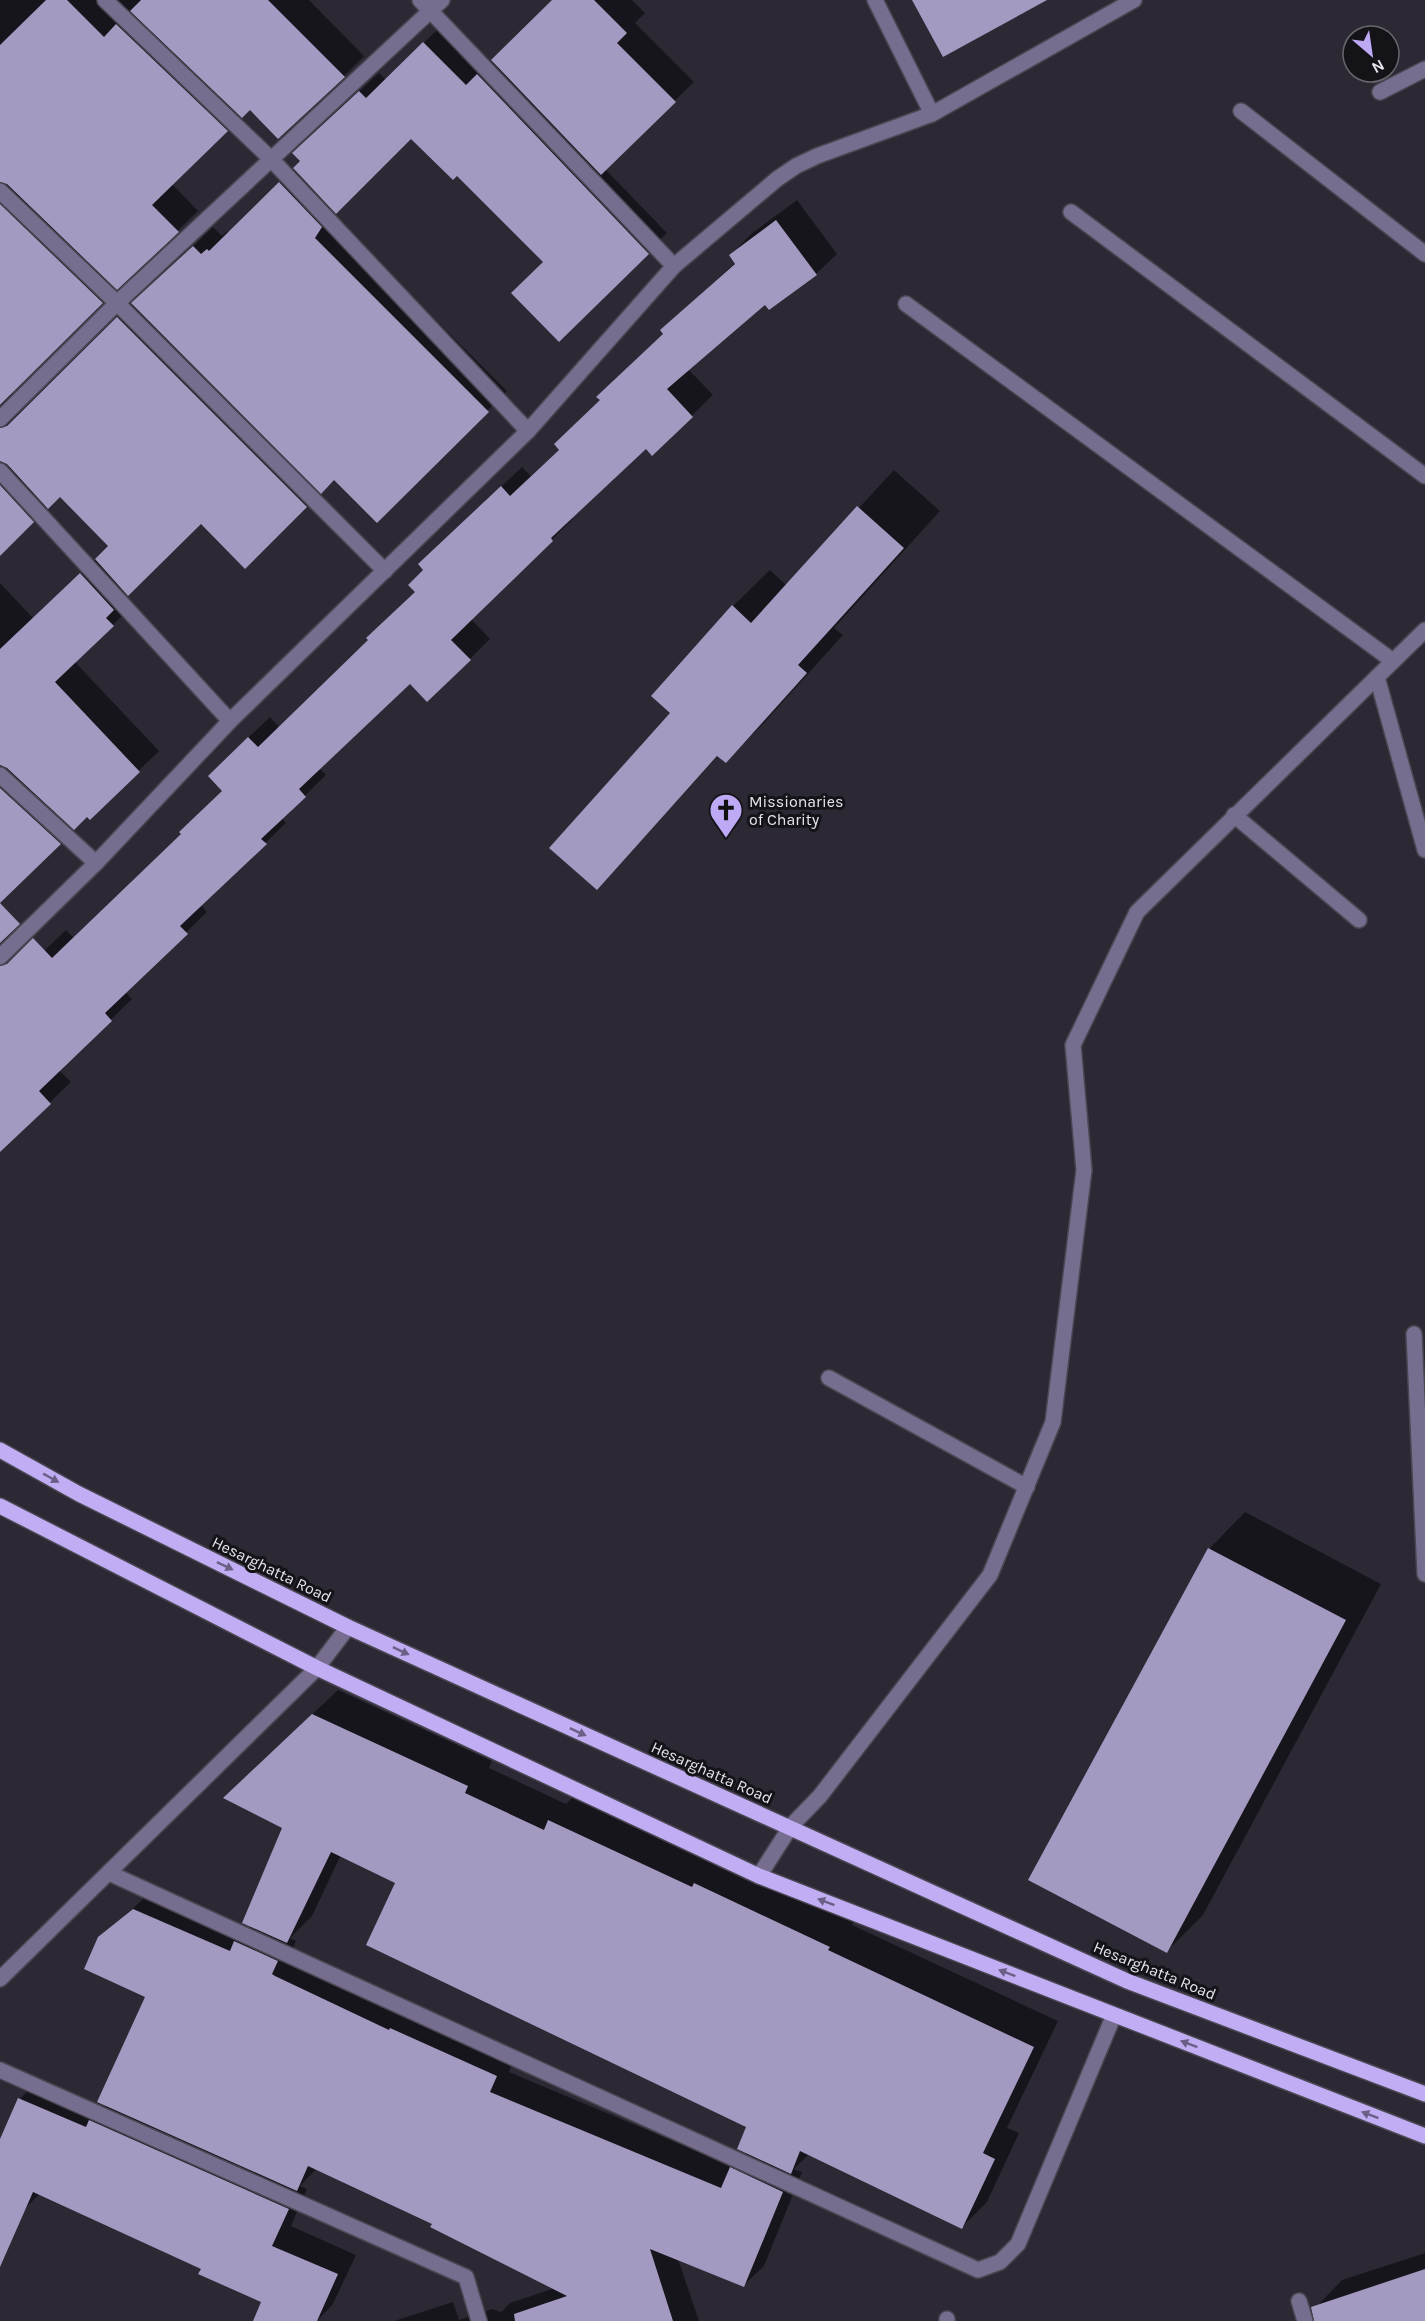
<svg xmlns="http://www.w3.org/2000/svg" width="1425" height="2321" viewBox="0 0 1425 2321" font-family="Karla,sans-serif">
  <rect width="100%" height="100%" fill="#2c2935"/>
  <!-- shadow -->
  <g fill="#0007" fill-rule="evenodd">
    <path d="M 0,0 L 309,0 L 364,56 L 344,76 L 250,108 L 172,184 L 198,211 L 13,391 L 10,400 L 13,407 L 23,409 L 213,227 L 222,236 L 227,231 L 229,233 L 302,161 L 313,134 L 379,73 L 386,80 L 443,24 L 486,67 L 554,0 L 632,0 L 645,13 L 635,23 L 694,82 L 605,169 L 667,233 L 559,339 L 545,261 L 457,174 L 411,136 L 341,207 L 333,218 L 507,391 L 377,521 L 334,478 L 245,567 L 201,522 L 125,597 L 133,605 L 75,662 L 159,751 L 90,818 L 87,815 L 0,901 L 0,583 L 33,618 L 110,546 L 60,495 L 0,554 L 0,477 L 17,460 L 0,444 Z"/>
    <path d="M 797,200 L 837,254 L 816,274 L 765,303 L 688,369 L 713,395 L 652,454 L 646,447 L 571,517 L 573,519 L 470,618 L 490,639 L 470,659 L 410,682 L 319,768 L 326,775 L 282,818 L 286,823 L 201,905 L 207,912 L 125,992 L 132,999 L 59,1070 L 71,1082 L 0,1150 L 0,993 L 66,930 L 74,938 L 183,834 L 224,790 L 230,755 L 270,717 L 280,728 L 370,640 L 416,592 L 440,544 L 522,467 L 531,476 L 560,449 L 601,400 L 665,334 L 662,330 L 736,262 L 731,255 L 751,234 Z"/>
    <path d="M 894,470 L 940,511 L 834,628 L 843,635 L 762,725 L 726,761 L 719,755 L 597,888 L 672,713 L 733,606 L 770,570 L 787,586 Z"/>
    <path d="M 1245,1512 L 1381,1584 L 1203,1915 L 1167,1951 L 1209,1549 Z"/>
    <path d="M 338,1690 L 492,1761 L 489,1768 L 566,1804 L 575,1795 L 720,1859 L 854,1921 L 852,1925 L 1058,2021 L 1007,2128 L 1019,2133 L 987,2202 L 962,2227 L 809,2154 L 794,2169 L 802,2172 L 764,2266 L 744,2285 L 678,2259 L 699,2321 L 394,2321 L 453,2302 L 459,2320 L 492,2309 L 501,2312 L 510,2303 L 555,2288 L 434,2223 L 317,2168 L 300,2186 L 307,2189 L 291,2226 L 356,2255 L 333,2304 L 317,2321 L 308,2321 L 203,2268 L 40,2194 L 23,2210 L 0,2218 L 0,2143 L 20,2099 L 39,2079 L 104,2108 L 147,1996 L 100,1938 L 153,1890 L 246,1931 L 251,1926 L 284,1827 L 250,1773 ZM 341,1855 L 397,1882 L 748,2126 L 747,2152 L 733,2166 L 509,2072 L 516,2056 L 290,1954 L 296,1941 L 290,1938 L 312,1916 Z"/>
    <path d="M 1425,2253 L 1425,2321 L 1322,2321 L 1317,2306 L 1342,2280 Z"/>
  </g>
  <!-- building -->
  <g fill="#a49ac1">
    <path d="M 46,0 L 67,0 L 104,37 L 116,24 L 228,131 L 152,205 L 179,232 L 117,290 L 7,184 L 0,182 L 0,45 Z"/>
    <path d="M 141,0 L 268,0 L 345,77 L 278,139 L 250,110 L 242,118 L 130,11 Z"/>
    <path d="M 552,0 L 594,0 L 627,33 L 617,43 L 676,102 L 601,175 L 491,60 Z"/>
    <path d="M 912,0 L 1047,0 L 943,57 Z"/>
    <path d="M 423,42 L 466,85 L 477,74 L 649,254 L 559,342 L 511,293 L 543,262 L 457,176 L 453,180 L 411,139 L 336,214 L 293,168 L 300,161 L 292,153 L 359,91 L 366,98 Z"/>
    <path d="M 279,182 L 322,227 L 315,238 L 489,412 L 377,523 L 334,480 L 321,494 L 131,303 L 193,246 L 201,254 L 207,249 L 209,251 Z"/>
    <path d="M 0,204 L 103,303 L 0,405 Z"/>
    <path d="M 776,220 L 817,275 L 769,310 L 765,305 L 667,389 L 693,417 L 652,456 L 646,449 L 551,538 L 553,541 L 451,640 L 471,660 L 427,702 L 410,684 L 299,789 L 306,797 L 261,839 L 267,844 L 180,926 L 188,934 L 105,1013 L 112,1021 L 39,1091 L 51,1104 L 0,1152 L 0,966 L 7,964 L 33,938 L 52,958 L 181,834 L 179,832 L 222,791 L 208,776 L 248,737 L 258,747 L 368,640 L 366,638 L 415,592 L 408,585 L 423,570 L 418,564 L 501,486 L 510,496 L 559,450 L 554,444 L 600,400 L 596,397 L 663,334 L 660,330 L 735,264 L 729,255 Z"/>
    <path d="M 117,317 L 307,507 L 245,569 L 201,524 L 128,596 L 95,559 L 108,546 L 60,497 L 48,509 L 7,464 L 0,461 L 0,428 L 7,426 Z"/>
    <path d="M 0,485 L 34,522 L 0,556 Z"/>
    <path d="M 857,506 L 904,548 L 798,665 L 807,673 L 726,763 L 717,756 L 597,890 L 549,848 L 670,713 L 651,696 L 732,605 L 751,623 Z"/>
    <path d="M 80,573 L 114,610 L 106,618 L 114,626 L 55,682 L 140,772 L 90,820 L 87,817 L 74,830 L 7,768 L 0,765 L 0,649 Z"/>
    <path d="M 0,788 L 61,844 L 0,903 L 20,924 L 0,943 Z"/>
    <path d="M 1208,1548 L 1346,1620 L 1167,1953 L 1028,1880 Z"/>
    <path d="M 312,1714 L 468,1786 L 465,1793 L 544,1830 L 548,1820 L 692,1887 L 694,1883 L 830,1947 L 828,1950 L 1034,2047 L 983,2153 L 995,2159 L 962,2229 L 800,2151 L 791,2174 L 737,2149 L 746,2127 L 366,1945 L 395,1883 L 331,1852 L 287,1943 L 242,1923 L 282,1828 L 223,1798 Z"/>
    <path d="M 133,1909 L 230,1951 L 234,1941 L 278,1961 L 272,1974 L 275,1976 L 389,2030 L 390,2028 L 497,2076 L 490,2092 L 721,2188 L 730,2167 L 783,2192 L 744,2287 L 650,2249 L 673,2321 L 515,2321 L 514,2314 L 567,2296 L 430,2227 L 432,2224 L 308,2166 L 297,2191 L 97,2102 L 145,1997 L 84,1969 L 98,1937 Z"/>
    <path d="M 18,2098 L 86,2127 L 89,2120 L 289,2209 L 272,2246 L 338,2274 L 317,2321 L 253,2321 L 261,2302 L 198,2274 L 201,2269 L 33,2192 L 0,2267 L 0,2139 Z"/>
    <path d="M 1425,2269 L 1425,2321 L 1314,2321 L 1311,2307 Z"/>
  </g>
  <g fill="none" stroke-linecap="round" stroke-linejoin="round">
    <!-- minor casing -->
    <g stroke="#4a4752" stroke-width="18">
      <g id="minor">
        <path d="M 105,0 L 271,159 L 528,431"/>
        <path d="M 420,0 L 674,266"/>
        <path d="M 875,0 L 932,114"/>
        <path d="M 1380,92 L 1425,69"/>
        <path d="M 1241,111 L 1425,254"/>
        <path d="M 0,191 L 117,303 L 385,571"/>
        <path d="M 1071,212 L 1425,476"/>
        <path d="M 906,304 L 1393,661"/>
        <path d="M 0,419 L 117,303 L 442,0"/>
        <path d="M 0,471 L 230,721"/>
        <path d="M 1377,677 L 1425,850"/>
        <path d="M 0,775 L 96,863"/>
        <path d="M 1234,815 L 1359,920"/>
        <path d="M 0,957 L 96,863 L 230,721 L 528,431 L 674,266 L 777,179 L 796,166 L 817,156 L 932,114 L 1134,0"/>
        <path d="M 1414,1334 L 1425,1574"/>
        <path d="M 829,1378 L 1027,1487"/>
        <path d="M 109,1873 L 978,2270 L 1000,2262 L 1018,2244 L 1114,2015"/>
        <path d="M 759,1876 L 791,1826 L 820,1796 L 990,1575 L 1053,1422 L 1084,1170 L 1073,1045 L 1137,912 L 1425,630"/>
        <path d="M 0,1979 L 317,1668 L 348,1627"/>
        <path d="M 0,2070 L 466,2277 L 479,2321"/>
        <path d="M 1299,2301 L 1305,2321"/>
        <path d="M 947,2319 L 947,2321"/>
      </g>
    </g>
    <!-- major casing -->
    <g stroke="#4a4752" stroke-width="18">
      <g id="major">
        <path d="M 0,1450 L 79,1494 L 348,1627 L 1127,1981 L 1425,2094"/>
        <path d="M 0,1506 L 317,1668 L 759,1876 L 1425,2136"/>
      </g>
    </g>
    <!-- minor -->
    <use href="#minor" stroke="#766d8f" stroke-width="15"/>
    <!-- major -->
    <use href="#major" stroke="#c1adf4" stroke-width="15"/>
  </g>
  <!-- one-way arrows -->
  <defs><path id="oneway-solid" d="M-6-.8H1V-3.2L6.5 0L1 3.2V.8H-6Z" transform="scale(1.5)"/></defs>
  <g fill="#6a6086">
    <use href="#oneway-solid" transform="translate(51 1478) rotate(29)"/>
    <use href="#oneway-solid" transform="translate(225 1566) rotate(26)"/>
    <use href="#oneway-solid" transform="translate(401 1651) rotate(25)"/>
    <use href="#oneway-solid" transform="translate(578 1732) rotate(25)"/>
    <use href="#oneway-solid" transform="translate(826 1902) rotate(-159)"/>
    <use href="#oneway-solid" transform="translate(1007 1973) rotate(-159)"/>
    <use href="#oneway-solid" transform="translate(1189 2044) rotate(-159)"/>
    <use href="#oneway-solid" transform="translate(1370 2115) rotate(-159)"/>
  </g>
  <!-- icons -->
  <defs>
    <g id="church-pin" transform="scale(1.725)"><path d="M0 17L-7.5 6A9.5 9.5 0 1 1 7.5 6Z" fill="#bea9f4" stroke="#141318"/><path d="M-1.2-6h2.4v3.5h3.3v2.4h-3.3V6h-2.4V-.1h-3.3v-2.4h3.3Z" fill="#111"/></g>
  </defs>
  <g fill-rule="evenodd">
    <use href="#church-pin" x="726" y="810"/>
  </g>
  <g text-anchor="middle" stroke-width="6" stroke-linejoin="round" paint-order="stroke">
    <!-- poi labels -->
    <g font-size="16" fill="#e6e4ec" stroke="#141318" text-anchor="start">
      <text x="749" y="807">Missionaries<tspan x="749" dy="18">of Charity</tspan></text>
    </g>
    <!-- street labels -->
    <g font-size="16" fill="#e6e4ec" stroke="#141318">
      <text transform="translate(272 1569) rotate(26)" y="6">Hesarghatta Road</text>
      <text transform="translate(712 1772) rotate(24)" y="6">Hesarghatta Road</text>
      <text transform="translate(1155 1970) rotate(22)" y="6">Hesarghatta Road</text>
    </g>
  </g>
  <!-- north arrow -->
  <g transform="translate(1371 54) rotate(151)"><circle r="28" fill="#141318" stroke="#68676d" stroke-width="1.5"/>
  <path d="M0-4.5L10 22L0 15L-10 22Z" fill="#bea9f4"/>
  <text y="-9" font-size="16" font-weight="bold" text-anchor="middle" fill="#e6e4ec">N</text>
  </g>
</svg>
